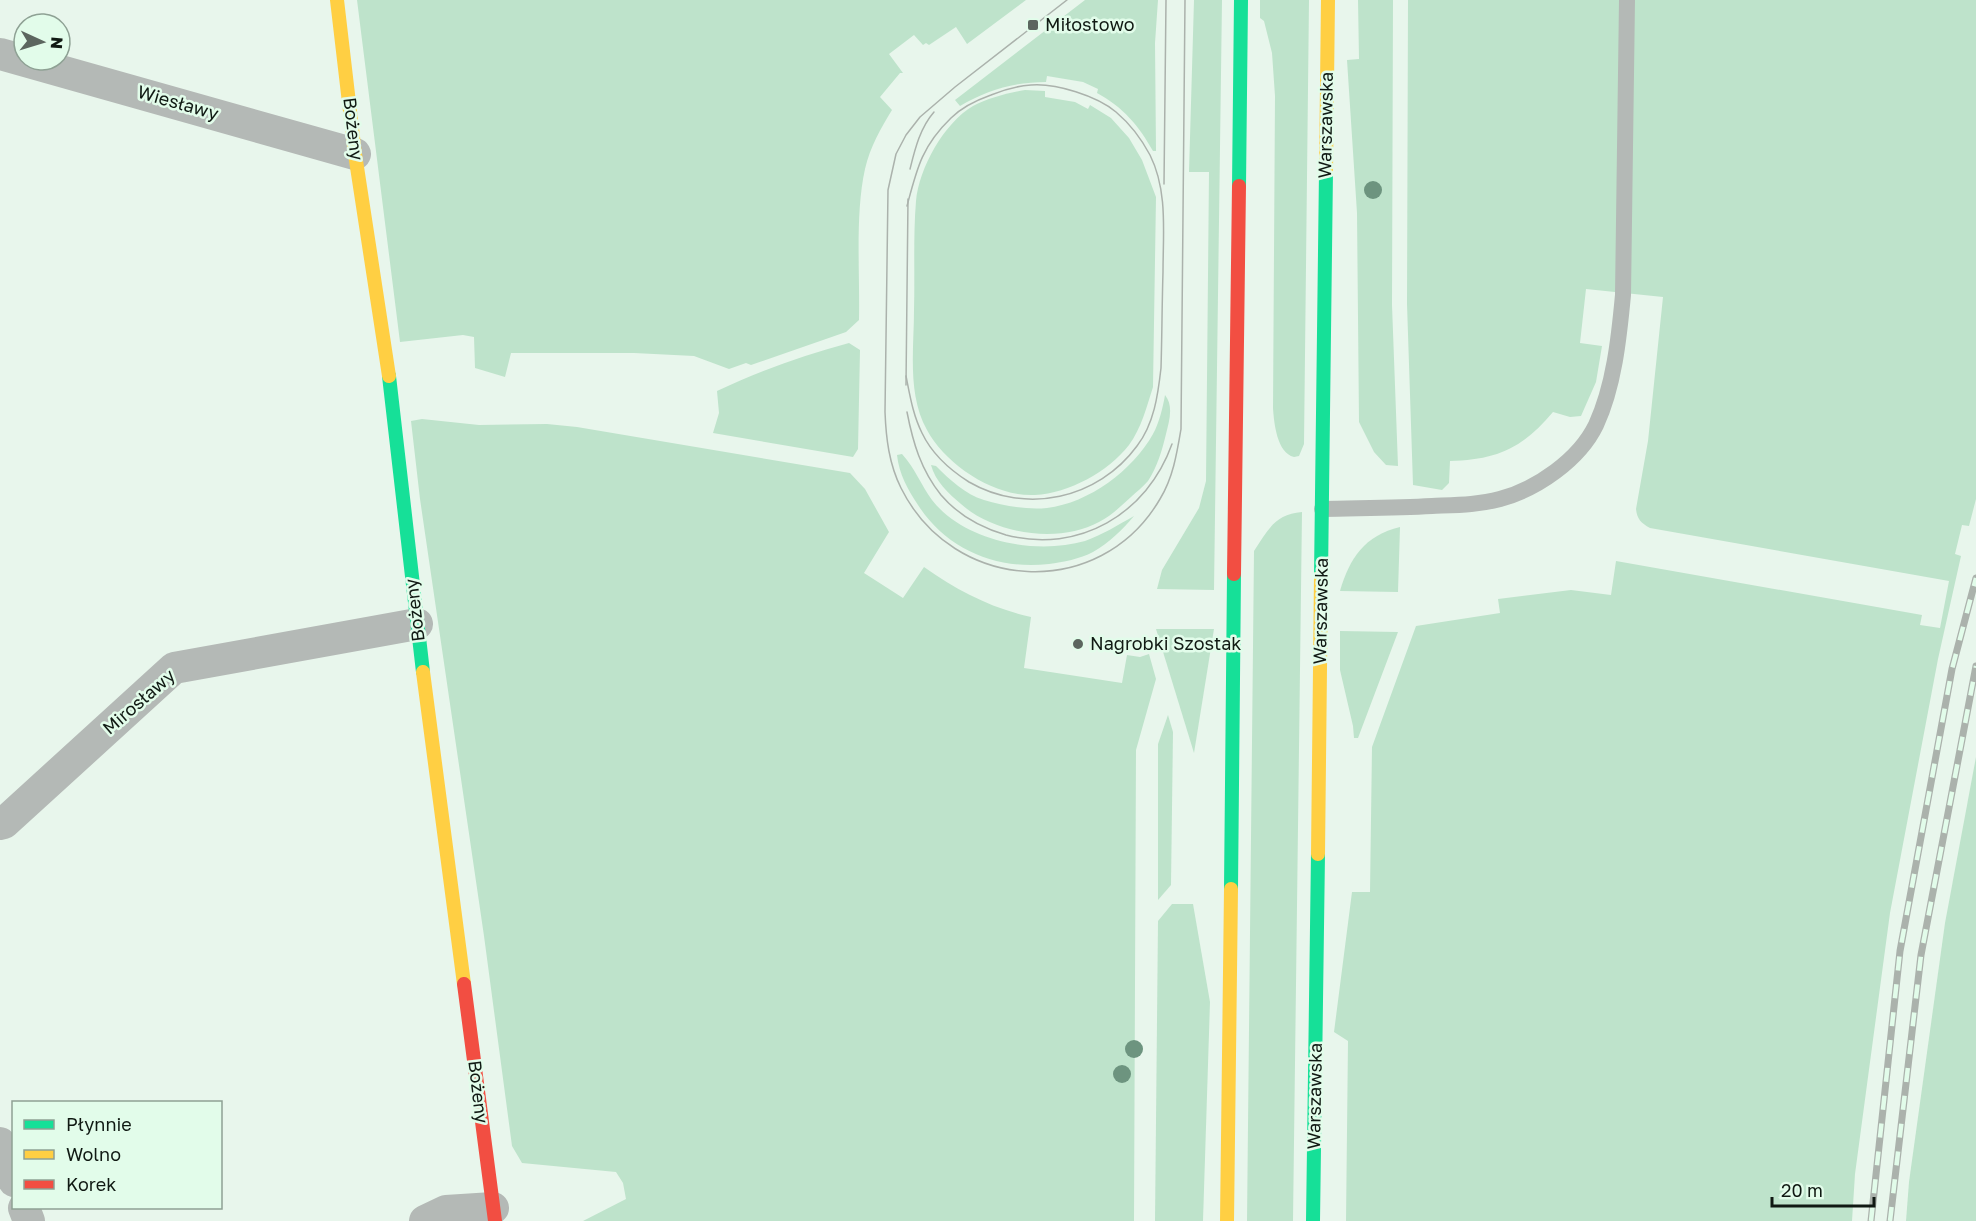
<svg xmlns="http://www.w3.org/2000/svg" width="1976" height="1221" viewBox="0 0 1976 1221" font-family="'Golos Text',sans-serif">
  <rect width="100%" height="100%" fill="#e8f6ec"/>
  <!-- green -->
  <g fill="#bee3cb">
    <path d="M 357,0 L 1026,0 L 967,44 L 956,27 L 929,45 L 926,43 L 923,45 L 914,35 L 889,54 L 903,73 L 900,73 L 880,97 L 892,110 C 881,128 870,147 865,169 C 855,214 860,273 859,320 L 846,332 L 751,365 L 746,363 L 729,369 L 694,356 L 634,353 L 511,353 L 505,377 L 475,368 L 474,337 L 463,335 L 400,342 Z"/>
    <path d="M 1085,0 L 1158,0 L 1155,43 L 1156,151 L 1153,151 C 1139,126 1123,107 1097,93 L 1098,89 L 1083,82 L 1047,76 L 1046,82 C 1014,82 987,90 960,106 L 955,100 Z"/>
    <path d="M 1194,0 L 1222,0 L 1214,590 L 1157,589 L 1162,570 L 1199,508 L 1206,481 L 1209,172 L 1189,172 Z"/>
    <path d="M 1260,0 L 1309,0 L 1304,444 L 1299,456 L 1294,457 C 1277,453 1274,423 1273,408 L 1275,96 L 1272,53 L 1264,21 L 1260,18 Z"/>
    <path d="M 1358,0 L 1393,0 L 1392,305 L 1398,466 L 1386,465 L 1374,452 L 1359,422 L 1357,213 L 1347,60 L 1359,59 Z"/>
    <path d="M 1408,0 L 1976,0 L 1976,499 L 1969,526 L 1962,525 L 1955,554 L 1961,556 L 1938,659 L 1890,913 L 1855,1174 L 1852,1221 L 1346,1221 L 1348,1041 L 1334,1032 L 1352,892 L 1370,892 L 1372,747 L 1416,626 L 1500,613 L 1498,599 L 1571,590 L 1611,595 L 1616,561 L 1922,615 L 1920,625 L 1940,628 L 1949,581 L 1650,528 C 1641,523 1637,519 1636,509 L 1648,441 L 1663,297 L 1586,289 L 1580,343 L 1602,346 L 1596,382 L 1581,416 L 1570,417 L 1553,412 C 1523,448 1497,460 1450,461 L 1449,483 L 1442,490 L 1413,485 L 1407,304 Z"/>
    <path d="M 1025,90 L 1045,91 L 1045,97 L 1075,102 L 1088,109 L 1090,105 L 1111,118 L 1129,138 L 1142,160 L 1156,197 L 1153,387 C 1147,406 1141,429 1129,445 C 1108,472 1069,493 1035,495 C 994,497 946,465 927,430 C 907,394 914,349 914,310 C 915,274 913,237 916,201 C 919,168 944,123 973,106 C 988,98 1008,93 1025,90 Z"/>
    <path d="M 849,343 L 860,350 L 858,449 L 853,457 L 713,433 L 719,413 L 717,391 C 759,371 804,355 849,343 Z"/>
    <path d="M 1165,395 C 1174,406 1169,422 1166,434 C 1162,451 1157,467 1148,481 C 1143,487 1136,492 1131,497 C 1121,506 1111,516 1099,522 C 1059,544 994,534 961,504 C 949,494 935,481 931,465 L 936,466 C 950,480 965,494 984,500 C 1003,506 1027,510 1047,508 C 1089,503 1133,470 1153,434 C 1159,423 1163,407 1165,395 Z"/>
    <path d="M 422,419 L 479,425 L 547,424 L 577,427 L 850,473 L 865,489 L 889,532 L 864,573 L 903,598 L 924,567 C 958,591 991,608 1031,617 L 1024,668 L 1122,683 L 1127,655 L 1140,657 L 1149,654 L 1156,679 L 1136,750 L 1134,1221 L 583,1221 L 626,1199 L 623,1183 L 616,1172 L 522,1163 L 512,1146 L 484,936 L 420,499 L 411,421 Z"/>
    <path d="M 902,454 C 915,468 921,485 932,500 C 965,542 1036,555 1085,541 C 1102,535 1118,525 1134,516 C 1122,530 1110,542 1093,552 C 1080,559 1063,562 1049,564 C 997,570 947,550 918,505 C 908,490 899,474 897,455 Z"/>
    <path d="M 1302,512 L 1293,1221 L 1247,1221 L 1254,551 C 1268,530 1275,514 1302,512 Z"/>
    <path d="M 1400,527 L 1398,592 L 1340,591 C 1349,559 1365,535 1400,527 Z"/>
    <path d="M 1156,629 L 1214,629 L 1194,753 Z"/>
    <path d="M 1340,631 L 1398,632 L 1358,738 L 1354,738 L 1353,726 L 1340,670 Z"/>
    <path d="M 1168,715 L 1173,732 L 1171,885 L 1158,900 L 1158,744 Z"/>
    <path d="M 1976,757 L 1976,1221 L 1906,1221 L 1909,1182 L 1945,923 Z"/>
    <path d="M 1172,904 L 1193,904 L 1210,1002 L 1203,1221 L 1155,1221 L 1158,921 Z"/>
  </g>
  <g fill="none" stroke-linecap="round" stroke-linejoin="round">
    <!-- lane -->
    <path stroke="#b4b9b6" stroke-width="16" d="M 1322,509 C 1359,508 1395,508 1432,506 C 1455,505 1478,505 1500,499 C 1537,489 1579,460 1596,425 C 1614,386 1619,338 1623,295 L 1627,0"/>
    <!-- street -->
    <g stroke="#b4b9b6" stroke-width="32">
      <path d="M 0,54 L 355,154"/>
      <path d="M 0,824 L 4,823 L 174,668 L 417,624"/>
      <path d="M 0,1143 L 14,1181"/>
      <path d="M 24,1208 L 29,1221"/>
      <path d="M 425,1221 L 446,1211 L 493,1208"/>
    </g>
    <!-- fast -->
    <g stroke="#16e098" stroke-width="14">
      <path d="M 1239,186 L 1241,0"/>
      <path d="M 389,376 L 423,672"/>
      <path d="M 1321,576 L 1326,171"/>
      <path d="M 1231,889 L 1234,574"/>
      <path d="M 1313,1221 L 1318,854"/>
    </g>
    <!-- slow -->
    <g stroke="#ffcf43" stroke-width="14">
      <path d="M 337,0 L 355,154 L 389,376"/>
      <path d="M 1326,171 L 1328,0"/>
      <path d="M 423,672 L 464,984"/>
      <path d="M 1318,854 L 1321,576"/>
      <path d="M 1227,1221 L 1231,889"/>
    </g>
    <!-- jam -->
    <g stroke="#f24e42" stroke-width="14">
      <path d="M 1234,574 L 1239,186"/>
      <path d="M 464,984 L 495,1221"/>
    </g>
    <!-- tram -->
    <g stroke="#abb2ac" stroke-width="1.5">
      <path d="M 1067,0 L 955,87 L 920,117 L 906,135 L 896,154 L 888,190 L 885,412 C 886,438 889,464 901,488 C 953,593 1100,602 1160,499 C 1173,478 1177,453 1181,429 L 1185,0"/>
      <path d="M 910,169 C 915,149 920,128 934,112"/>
      <path d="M 1164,184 L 1166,0"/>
      <path d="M 906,376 C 910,396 913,415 922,433 C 932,454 950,470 969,482 C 1026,515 1098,499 1137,446 C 1154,424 1158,395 1161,368 C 1162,336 1162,304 1163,272 C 1163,233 1168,191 1150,155 C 1142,140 1129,123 1116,112 C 1097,96 1056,83 1031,85 C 1017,86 1003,90 991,95 C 977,100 962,107 951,118 C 922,146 917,168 907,206"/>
      <path d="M 906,385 L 908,199"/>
      <path d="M 907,412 C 913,443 921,470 941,495 C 958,515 982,528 1006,535 C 1079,554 1147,514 1172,444"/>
    </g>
    <!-- rail casing -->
    <g stroke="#abb2ac" stroke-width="7">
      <g id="rail">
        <path d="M 1871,1221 L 1900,951 L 1952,669 L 1976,578"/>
        <path d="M 1890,1221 L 1921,955 L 1976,666"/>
      </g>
    </g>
    <!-- rail -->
    <use href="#rail" stroke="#e2fcea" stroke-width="4.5" stroke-dasharray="14" stroke-linecap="butt"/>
  </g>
  <!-- trees -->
  <g fill="#6d947f">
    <circle cx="1373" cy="190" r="9"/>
    <circle cx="1134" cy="1049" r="9"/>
    <circle cx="1122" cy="1074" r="9"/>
  </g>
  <!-- markers -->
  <g fill="#5c665f" stroke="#e2fcea" stroke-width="2">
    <rect x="1027" y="19" width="12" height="12" rx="3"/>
    <circle cx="1078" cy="644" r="6"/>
  </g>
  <g text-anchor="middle" stroke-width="5" stroke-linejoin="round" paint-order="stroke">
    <!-- poi labels -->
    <g font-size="18" fill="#101913" stroke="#e2fcea" text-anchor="start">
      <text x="1045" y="31">Miłostowo</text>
      <text x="1090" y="650">Nagrobki Szostak</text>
    </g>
    <!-- street labels -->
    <g font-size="18" fill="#101913" stroke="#e2fcea">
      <text transform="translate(178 103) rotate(16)" y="6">Wiesławy</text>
      <text transform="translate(1326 125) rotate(-89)" y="6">Warszawska</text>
      <text transform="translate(353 129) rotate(83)" y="6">Bożeny</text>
      <text transform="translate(415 610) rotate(-97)" y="6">Bożeny</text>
      <text transform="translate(1321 611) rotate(-89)" y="6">Warszawska</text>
      <text transform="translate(139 702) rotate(-41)" y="6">Mirosławy</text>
      <text transform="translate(478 1092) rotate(83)" y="6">Bożeny</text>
      <text transform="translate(1315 1096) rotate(-89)" y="6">Warszawska</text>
    </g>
  </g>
  <!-- legend -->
  <rect x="12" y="1101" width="210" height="108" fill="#e2fcea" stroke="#8ea194" stroke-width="1.5"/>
  <rect x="24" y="1120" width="30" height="9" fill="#16e098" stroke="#8ea194" stroke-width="1.5"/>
  <text x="66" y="1131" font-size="18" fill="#101913">Płynnie</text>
  <rect x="24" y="1150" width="30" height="9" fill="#ffcf43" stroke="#8ea194" stroke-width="1.5"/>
  <text x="66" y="1161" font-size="18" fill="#101913">Wolno</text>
  <rect x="24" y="1180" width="30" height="9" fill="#f24e42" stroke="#8ea194" stroke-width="1.5"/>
  <text x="66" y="1191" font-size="18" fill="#101913">Korek</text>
  <!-- north arrow -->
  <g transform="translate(42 42) rotate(94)"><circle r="28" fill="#e2fcea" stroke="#8ea194" stroke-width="1.5"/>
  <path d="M0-4.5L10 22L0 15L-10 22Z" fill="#5c665f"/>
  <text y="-9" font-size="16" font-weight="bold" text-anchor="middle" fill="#101913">N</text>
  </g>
  <!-- scale -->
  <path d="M1772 1197v9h102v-9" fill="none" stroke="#101913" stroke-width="3"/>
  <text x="1781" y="1197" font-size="18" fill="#101913" stroke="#e2fcea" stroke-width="4.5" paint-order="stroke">20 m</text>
</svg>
